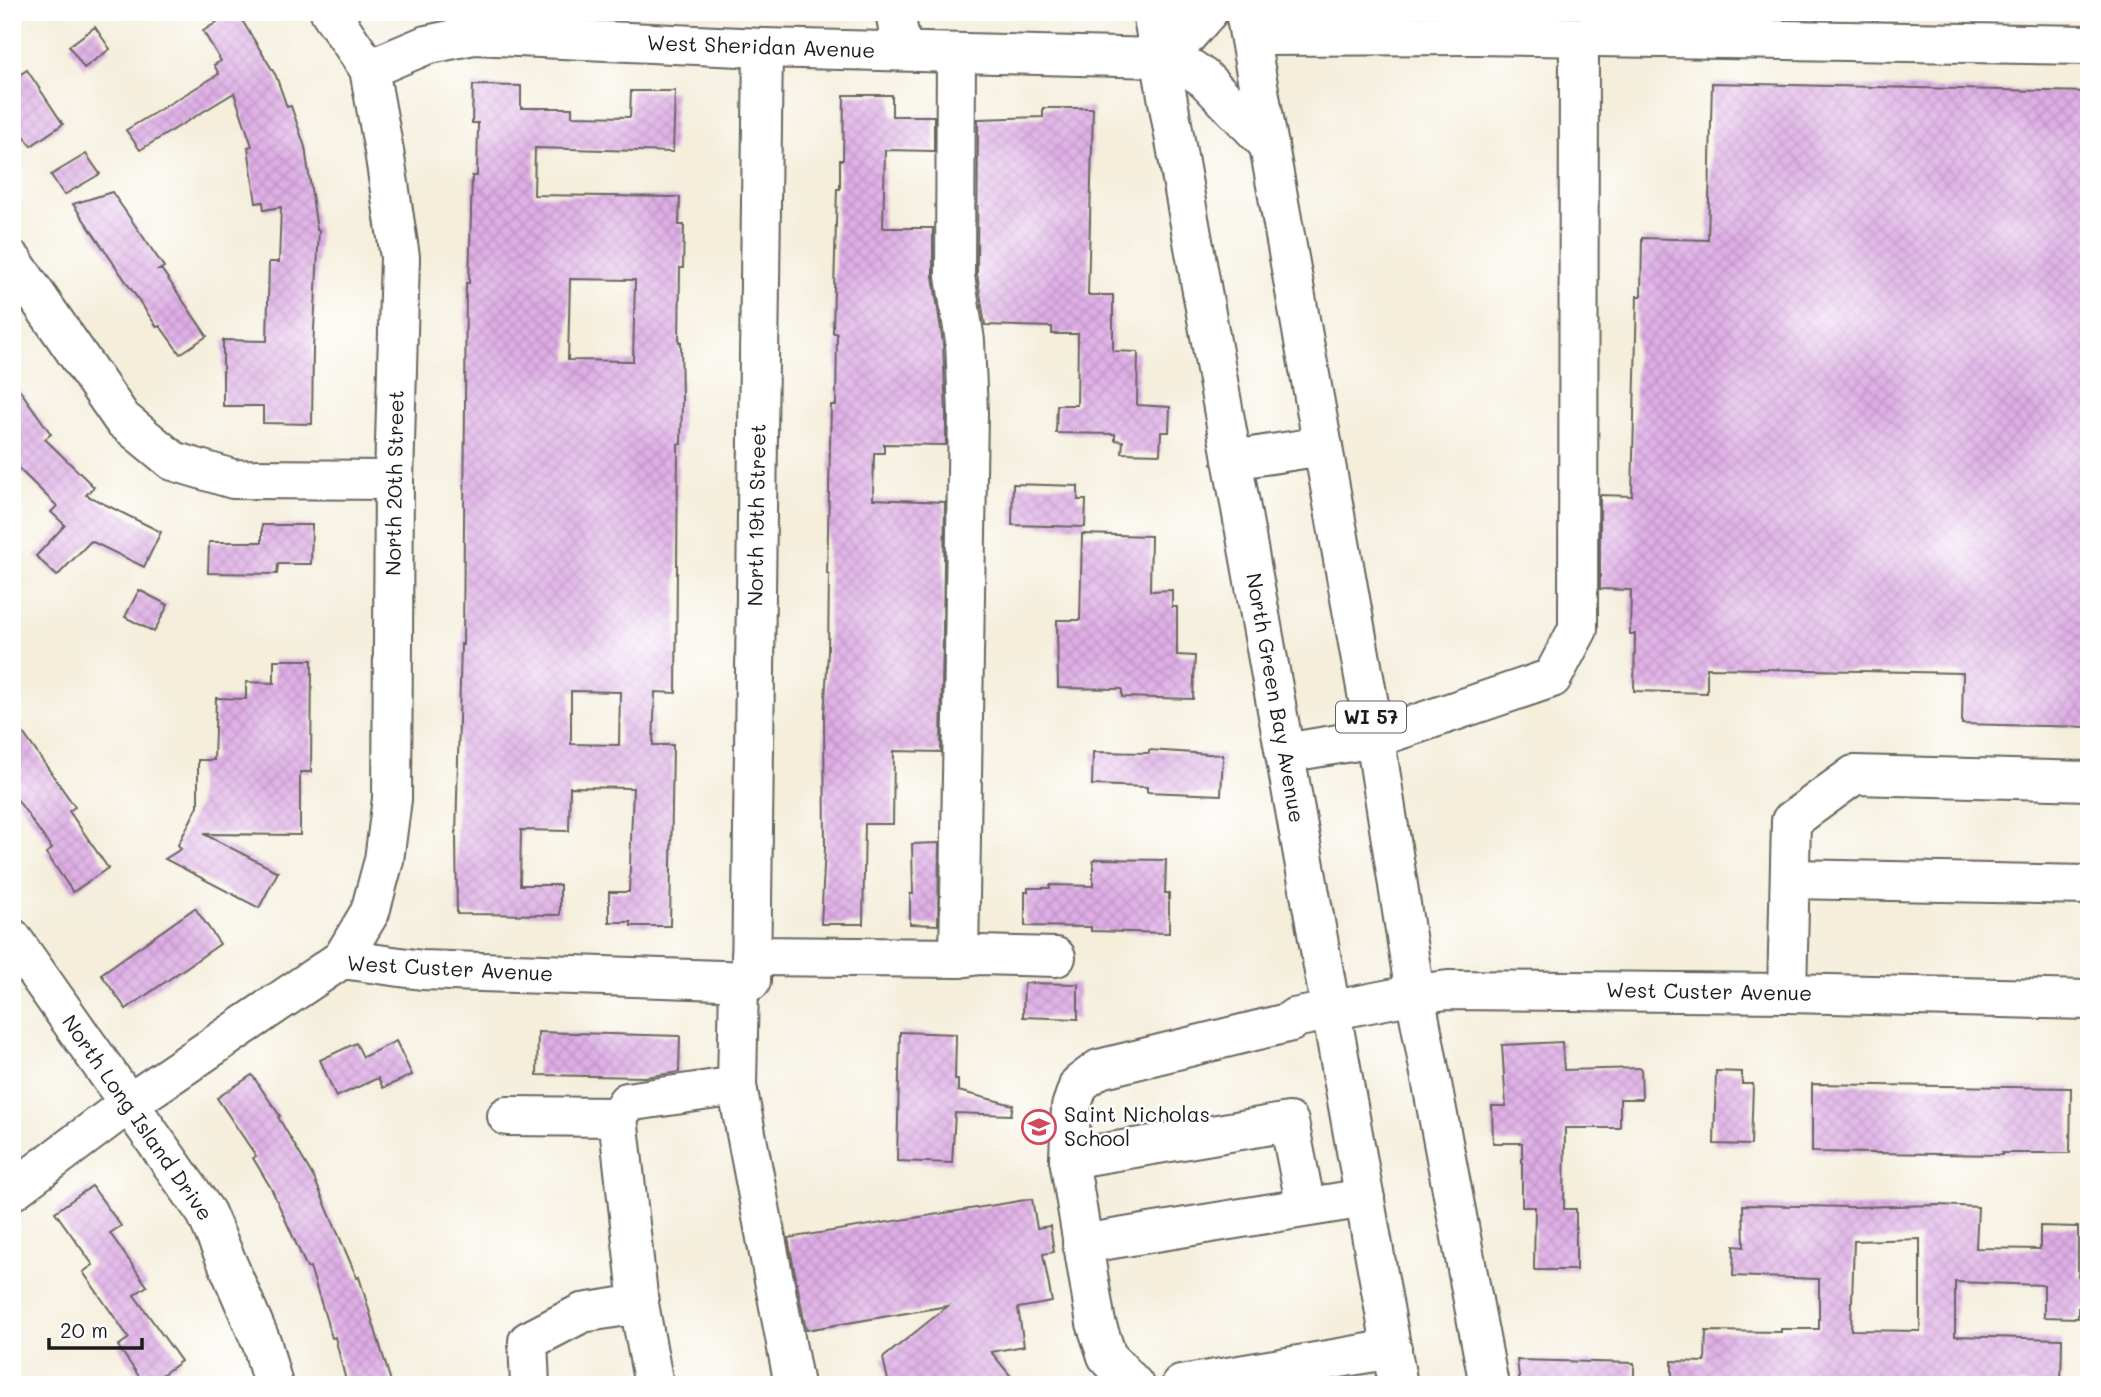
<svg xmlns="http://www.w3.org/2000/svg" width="2101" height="1397" viewBox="0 0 2101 1397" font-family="Mali,sans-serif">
  <defs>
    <pattern id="building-cross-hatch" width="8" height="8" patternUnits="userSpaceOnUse" patternTransform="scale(1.75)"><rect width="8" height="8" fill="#deade5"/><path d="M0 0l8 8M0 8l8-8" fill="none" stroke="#be94c4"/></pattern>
  </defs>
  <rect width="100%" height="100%" fill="#fff"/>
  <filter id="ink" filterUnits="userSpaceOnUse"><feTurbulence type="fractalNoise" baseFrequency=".0143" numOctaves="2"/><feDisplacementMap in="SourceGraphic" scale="14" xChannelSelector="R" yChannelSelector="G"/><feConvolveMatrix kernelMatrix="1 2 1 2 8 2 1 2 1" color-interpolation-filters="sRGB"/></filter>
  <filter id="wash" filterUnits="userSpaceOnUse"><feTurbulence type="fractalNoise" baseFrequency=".00686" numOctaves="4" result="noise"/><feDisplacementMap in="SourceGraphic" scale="28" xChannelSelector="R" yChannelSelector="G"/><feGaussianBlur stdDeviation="1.57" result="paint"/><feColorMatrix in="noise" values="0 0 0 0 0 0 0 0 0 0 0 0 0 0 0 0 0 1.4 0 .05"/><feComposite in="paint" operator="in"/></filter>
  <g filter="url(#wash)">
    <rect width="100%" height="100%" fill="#f4eedb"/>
    <g id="blocks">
      <!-- building -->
      <g fill="url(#building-cross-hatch)" fill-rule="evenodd">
        <path d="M 233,12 L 237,12 L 276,76 L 287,107 L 291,106 L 305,147 L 317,230 L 319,230 L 313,349 L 312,424 L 263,423 L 263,406 L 223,406 L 223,340 L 267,341 L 269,262 L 279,262 L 281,207 L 264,210 L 263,202 L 256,203 L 248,147 L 252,146 L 234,93 L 140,150 L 126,130 L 219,74 L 214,65 L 221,61 L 203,31 Z"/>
        <path d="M 95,27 L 110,49 L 84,68 L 69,46 Z"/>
        <path d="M 27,70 L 63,124 L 31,146 L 12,117 L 12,80 Z"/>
        <path d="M 1712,83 L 2089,92 L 2089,727 L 1962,724 L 1963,673 L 1707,668 L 1707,693 L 1634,691 L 1635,634 L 1630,634 L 1631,590 L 1600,589 L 1600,495 L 1632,496 L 1637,296 L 1641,296 L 1642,238 L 1708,240 Z"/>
        <path d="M 473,85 L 521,86 L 521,108 L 572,108 L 572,116 L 630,117 L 631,91 L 675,91 L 673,152 L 535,148 L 534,195 L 680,197 L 679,225 L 684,225 L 683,268 L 680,268 L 679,342 L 681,342 L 682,400 L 681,444 L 678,444 L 676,693 L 655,692 L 653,745 L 673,745 L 670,926 L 631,926 L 631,922 L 609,922 L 609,892 L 629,892 L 633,788 L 570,787 L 569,831 L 521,830 L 520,885 L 560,885 L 560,915 L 457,914 L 456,836 L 461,644 L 463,645 L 466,283 L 469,283 L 472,176 L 477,176 L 478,123 L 472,123 ZM 570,279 L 635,280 L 633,361 L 568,360 ZM 571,691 L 620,692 L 619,745 L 571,744 Z"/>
        <path d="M 844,95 L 892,95 L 892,116 L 934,116 L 934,151 L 885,150 L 883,228 L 933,228 L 933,276 L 943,343 L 946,413 L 946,445 L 884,444 L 884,453 L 874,453 L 873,499 L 945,502 L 941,752 L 894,751 L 893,824 L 865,824 L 863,924 L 821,924 L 825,847 L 824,716 L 828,652 L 829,574 L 827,574 L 831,405 L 836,405 L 837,333 L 833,333 L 834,289 L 837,189 L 840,189 L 840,160 L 843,160 Z"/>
        <path d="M 1043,108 L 1093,108 L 1088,295 L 1113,295 L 1113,351 L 1138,352 L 1137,405 L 1170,407 L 1169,432 L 1161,432 L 1160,454 L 1122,453 L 1123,441 L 1115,440 L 1115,434 L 1056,433 L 1057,405 L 1077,405 L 1078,334 L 1052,334 L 1052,327 L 985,325 L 977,274 L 978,119 L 1043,117 Z"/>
        <path d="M 86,154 L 100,174 L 64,195 L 51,175 Z"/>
        <path d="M 112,192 L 164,267 L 159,270 L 162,270 L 207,336 L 180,354 L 160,326 L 157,327 L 73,204 Z"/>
        <path d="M 12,379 L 51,434 L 45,439 L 94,487 L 86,495 L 161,532 L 144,567 L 91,541 L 57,576 L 36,556 L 65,525 L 51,512 L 57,506 L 12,462 Z"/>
        <path d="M 1013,484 L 1078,486 L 1078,500 L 1086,500 L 1085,527 L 1012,525 Z"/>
        <path d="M 262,525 L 312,525 L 311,564 L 278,564 L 277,574 L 208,573 L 209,542 L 262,542 Z"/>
        <path d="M 1082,534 L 1151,536 L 1150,591 L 1172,590 L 1172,607 L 1177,607 L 1177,655 L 1195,656 L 1193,699 L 1122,697 L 1122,689 L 1058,688 L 1057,620 L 1080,620 Z"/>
        <path d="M 139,590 L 168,605 L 154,632 L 125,617 Z"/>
        <path d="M 274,660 L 312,660 L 311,772 L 300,772 L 300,835 L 204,834 L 278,872 L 259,908 L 165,859 L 181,849 L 178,845 L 198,806 L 198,760 L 214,760 L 216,698 L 246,699 L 246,682 L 274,683 Z"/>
        <path d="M 12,717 L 75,807 L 69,811 L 108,868 L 73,892 L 46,853 L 52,849 L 12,792 Z"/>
        <path d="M 1149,750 L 1223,755 L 1221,795 L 1147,792 L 1147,787 L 1092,785 L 1093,752 L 1149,753 Z"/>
        <path d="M 939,843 L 938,925 L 910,924 L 910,894 L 913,894 L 912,844 Z"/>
        <path d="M 1096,859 L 1166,860 L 1165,893 L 1169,893 L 1169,933 L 1091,931 L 1091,927 L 1025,926 L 1025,892 L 1028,892 L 1028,888 L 1050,888 L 1050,885 L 1093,886 L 1093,861 Z"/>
        <path d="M 195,908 L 220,944 L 126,1009 L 101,974 Z"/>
        <path d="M 1024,983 L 1078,984 L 1078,1019 L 1023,1017 Z"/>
        <path d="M 538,1032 L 680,1036 L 679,1072 L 645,1077 L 537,1075 Z"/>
        <path d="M 900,1032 L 956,1034 L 955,1080 L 958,1080 L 958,1091 L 1013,1105 L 1011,1115 L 955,1113 L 952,1163 L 897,1161 Z"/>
        <path d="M 396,1041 L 412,1075 L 383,1088 L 378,1078 L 336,1097 L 320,1060 L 356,1043 L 363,1057 Z"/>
        <path d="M 1562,1042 L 1564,1070 L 1641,1068 L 1642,1099 L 1620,1099 L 1620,1128 L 1565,1128 L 1564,1209 L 1576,1209 L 1576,1270 L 1534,1270 L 1535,1207 L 1522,1207 L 1522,1143 L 1493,1143 L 1492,1106 L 1506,1106 L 1502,1045 Z"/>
        <path d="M 1716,1071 L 1742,1072 L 1742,1084 L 1753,1084 L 1751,1145 L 1714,1144 Z"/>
        <path d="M 252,1075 L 280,1116 L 278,1117 L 314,1178 L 357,1278 L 359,1277 L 392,1385 L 347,1385 L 335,1337 L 332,1338 L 310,1267 L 307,1268 L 272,1190 L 253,1158 L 256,1156 L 217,1098 Z"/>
        <path d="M 1812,1084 L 2071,1088 L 2070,1153 L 2002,1153 L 2002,1155 L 1812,1152 Z"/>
        <path d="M 92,1186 L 121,1226 L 110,1233 L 147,1286 L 134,1295 L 181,1361 L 148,1385 L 145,1385 L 118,1346 L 129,1338 L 83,1272 L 93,1265 L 55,1212 Z"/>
        <path d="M 1032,1199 L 1037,1228 L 1050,1226 L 1054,1252 L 1043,1254 L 1052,1302 L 1018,1308 L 1024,1346 L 991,1352 L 1018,1385 L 889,1385 L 883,1358 L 948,1306 L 806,1330 L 788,1238 Z"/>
        <path d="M 1743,1205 L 1854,1207 L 1939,1205 L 1978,1207 L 1976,1248 L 2040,1249 L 2040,1226 L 2078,1227 L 2078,1276 L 2089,1277 L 2089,1308 L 2078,1308 L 2078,1318 L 2044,1317 L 2044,1285 L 1955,1282 L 1955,1336 L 2062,1339 L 2061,1385 L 1672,1385 L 1672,1361 L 1705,1362 L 1706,1331 L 1781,1332 L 1781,1329 L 1819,1329 L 1819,1279 L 1733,1276 L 1734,1246 L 1744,1247 ZM 1920,1239 L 1920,1331 L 1851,1330 L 1854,1241 Z"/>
        <path d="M 1517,1360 L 1634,1363 L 1634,1385 L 1520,1385 Z"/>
      </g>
    </g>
  </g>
  <g filter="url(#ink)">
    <use href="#blocks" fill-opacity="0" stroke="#68665f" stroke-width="2"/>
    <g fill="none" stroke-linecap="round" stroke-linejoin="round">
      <!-- minor casing -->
      <g stroke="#68665f" stroke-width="42">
        <g id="minor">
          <path d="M 330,12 L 369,69 L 384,151 L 400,257 L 394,480 L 392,799 L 384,860 L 370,912 L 342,959"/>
          <path d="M 895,12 L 902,51"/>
          <path d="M 1250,36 L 1475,35 L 2089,45"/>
          <path d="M 1160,58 L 1185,38 L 1208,12"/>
          <path d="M 369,69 L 426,45 L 474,35 L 763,48 L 1160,58 L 1191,69 L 1205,79 L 1269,145"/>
          <path d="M 12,260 L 122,419 L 173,461 L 233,479 L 394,480"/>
          <path d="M 1232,460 L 1323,446"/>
          <path d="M 1285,753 L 1375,738 L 1552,678 L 1578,629 L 1579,37"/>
          <path d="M 1790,879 L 2089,885"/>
          <path d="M 12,938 L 206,1213 L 262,1344 L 273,1385"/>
          <path d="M 751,956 L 959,958 L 968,413 L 965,341 L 955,276 L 956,53"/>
          <path d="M 959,958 L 979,955 L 1056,957"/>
          <path d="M 739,981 L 737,1086 L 794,1385"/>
          <path d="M 1787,993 L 1791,821 L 1854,775 L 2089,781"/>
          <path d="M 507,1116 L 618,1117"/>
          <path d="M 1069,1159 L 1289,1122 L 1306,1207"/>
          <path d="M 12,1191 L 128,1104 L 342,959 L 422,970 L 751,981 L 763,48"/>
          <path d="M 1082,1244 L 1365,1198"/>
          <path d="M 639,1304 L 654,1385"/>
          <path d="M 530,1385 L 528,1341 L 582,1313 L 639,1304 L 618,1117 L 627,1102 L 737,1086"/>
          <path d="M 1134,1385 L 1107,1356 L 1096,1323 L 1069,1159 L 1071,1107 L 1079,1084 L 1099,1069 L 1291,1022 L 1294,1018 L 1415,994 L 1448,990 L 1787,993 L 2089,1000"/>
          <path d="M 1181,1385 L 1392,1349"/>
        </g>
      </g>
      <!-- major casing -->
      <g stroke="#68665f" stroke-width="42">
        <g id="major">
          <path d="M 1152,12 L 1398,1385"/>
          <path d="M 1245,12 L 1375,738 L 1415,994 L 1489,1385"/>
        </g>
      </g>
      <!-- minor -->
      <use href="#minor" stroke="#fff" stroke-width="38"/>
      <!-- major -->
      <use href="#major" stroke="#fff" stroke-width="38"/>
    </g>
  </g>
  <!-- icons -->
  <defs>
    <g id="school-ring" transform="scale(1.75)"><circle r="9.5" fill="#fff" stroke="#d1495b" stroke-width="1.5"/><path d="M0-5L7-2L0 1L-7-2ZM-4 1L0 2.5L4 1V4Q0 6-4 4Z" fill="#d1495b"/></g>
  </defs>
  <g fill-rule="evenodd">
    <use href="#school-ring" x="1039" y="1127"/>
  </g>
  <g text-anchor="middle" stroke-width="5" stroke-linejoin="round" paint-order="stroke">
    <!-- shield labels -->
    <rect fill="#fff" stroke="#606060" stroke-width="2" x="1336" y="701.5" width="70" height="31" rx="5"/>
    <g font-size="19" font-weight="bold" fill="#1c1c1c">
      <text x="1371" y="724">WI 57</text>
    </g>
    <!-- street labels -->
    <g font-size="21" fill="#1c1c1c" stroke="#fff">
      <text transform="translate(761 47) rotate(2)" y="7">West Sheridan Avenue</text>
      <text transform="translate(395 483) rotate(-89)" y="7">North 20th Street</text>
      <text transform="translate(757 515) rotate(-89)" y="7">North 19th Street</text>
      <text transform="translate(1275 698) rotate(80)" y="7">North Green Bay Avenue</text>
      <text transform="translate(450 969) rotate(3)" y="7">West Custer Avenue</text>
      <text transform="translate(1709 992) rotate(1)" y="7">West Custer Avenue</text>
      <text transform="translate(137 1118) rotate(55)" y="7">North Long Island Drive</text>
    </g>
    <!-- poi labels -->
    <g font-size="21" fill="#1c1c1c" stroke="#fff" text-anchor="start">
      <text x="1064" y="1122">Saint Nicholas<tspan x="1064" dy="24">School</tspan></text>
    </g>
  </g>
  <!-- margin -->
  <rect width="2101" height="1397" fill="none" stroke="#fff" stroke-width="42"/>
  <!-- scale -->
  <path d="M49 1338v10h93v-10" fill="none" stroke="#1c1c1c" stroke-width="3.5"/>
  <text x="60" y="1338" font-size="21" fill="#1c1c1c" stroke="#ffffff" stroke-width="5" paint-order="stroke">20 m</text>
</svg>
